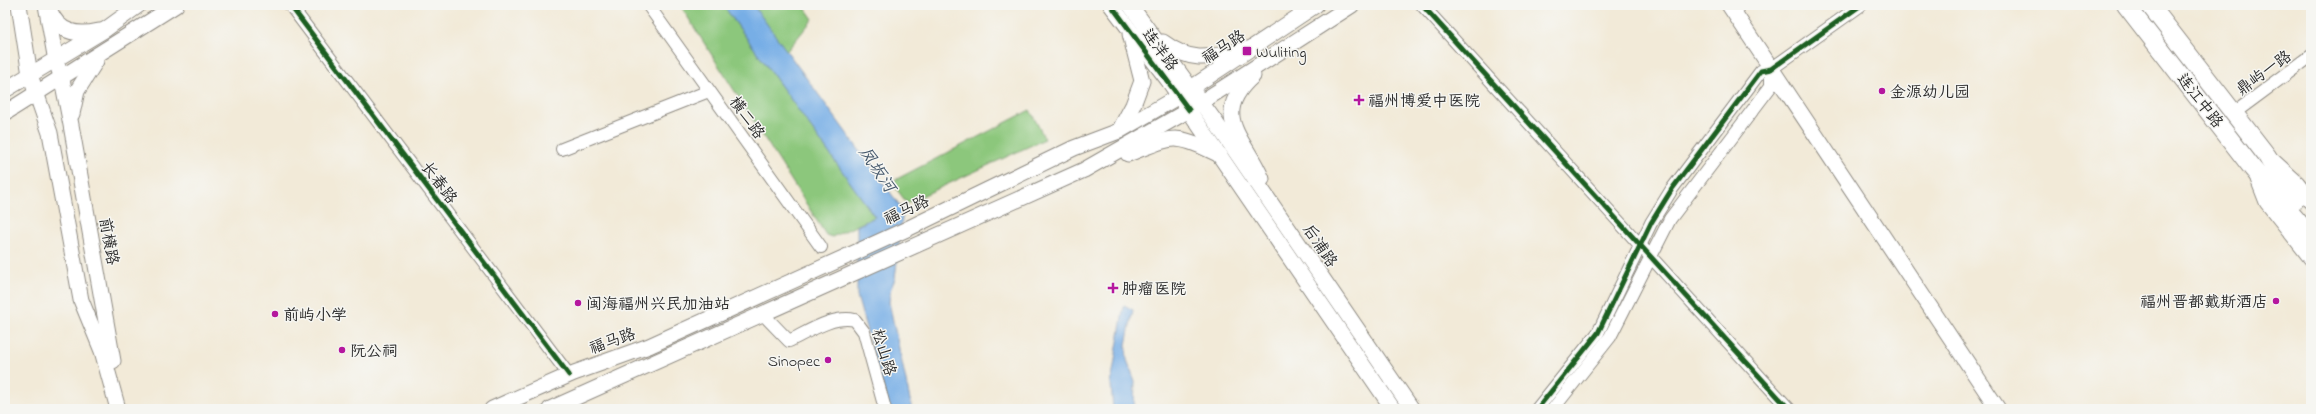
<svg xmlns="http://www.w3.org/2000/svg" width="2316" height="414" viewBox="0 0 2316 414" font-family="'Indie Flower','LXGW WenKai TC',sans-serif">
  <rect width="100%" height="100%" fill="#f6f6f2"/>
  <filter id="ink" filterUnits="userSpaceOnUse"><feTurbulence type="fractalNoise" baseFrequency=".025" numOctaves="2"/><feDisplacementMap in="SourceGraphic" scale="8" xChannelSelector="R" yChannelSelector="G"/><feConvolveMatrix kernelMatrix="1 2 1 2 8 2 1 2 1" color-interpolation-filters="sRGB"/></filter>
  <filter id="wash" filterUnits="userSpaceOnUse"><feTurbulence type="fractalNoise" baseFrequency=".012" numOctaves="4" result="noise"/><feDisplacementMap in="SourceGraphic" scale="16" xChannelSelector="R" yChannelSelector="G"/><feGaussianBlur stdDeviation="0.9" result="paint"/><feColorMatrix in="noise" values="0 0 0 0 0 0 0 0 0 0 0 0 0 0 0 0 0 1.4 0 .05"/><feComposite in="paint" operator="in"/></filter>
  <g filter="url(#wash)">
    <rect width="100%" height="100%" fill="#f2ead8"/>
    <!-- green -->
    <g fill="#8cc77b" stroke="#5c7953">
      <path d="M 680,5 L 723,5 L 875,217 L 832,237 L 826,235 Z"/>
      <path d="M 753,5 L 803,5 L 813,19 L 786,52 Z"/>
      <path d="M 1030,110 L 1045,139 L 907,203 L 891,182 Z"/>
    </g>
    <!-- water -->
    <g fill="#77aee6" stroke="#516c88">
      <path d="M 723,5 L 753,5 L 903,210 L 895,279 L 891,288 L 889,302 L 912,409 L 889,409 L 857,296 L 857,226 L 875,217 Z"/>
      <path d="M 1124,305 L 1133,310 L 1126,345 L 1127,360 L 1135,381 L 1134,409 L 1113,409 L 1111,384 Z"/>
    </g>
  </g>
  <g filter="url(#ink)">
    <g fill="none" stroke-linecap="round" stroke-linejoin="round">
      <!-- minor casing -->
      <g stroke="#8e8a82" stroke-width="14">
        <g id="minor">
          <path d="M 290,5 L 569,375"/>
          <path d="M 648,5 L 821,247"/>
          <path d="M 1422,5 L 1789,409"/>
          <path d="M 2234,113 L 2311,56"/>
          <path d="M 562,149 L 709,91"/>
          <path d="M 762,313 L 789,341 C 808,332 833,315 855,320 L 864,332 L 885,409"/>
          <path d="M 1537,409 L 1598,333 L 1651,223 L 1672,189 L 1761,71 L 1771,69 L 1861,5"/>
          <path d="M 1553,409 L 1610,337 L 1670,219 L 1771,86 L 1771,69"/>
        </g>
      </g>
      <!-- major casing -->
      <g stroke="#8e8a82" stroke-width="17">
        <g id="major">
          <path d="M 19,5 L 30,75 L 50,133 L 81,300 L 102,351 L 118,409"/>
          <path d="M 46,5 L 56,61 L 62,79 L 71,125 L 113,361"/>
          <path d="M 1111,5 L 1168,80 L 1393,409"/>
          <path d="M 1130,5 L 1214,120 L 1412,409"/>
          <path d="M 1729,5 L 1998,409"/>
          <path d="M 50,11 C 59,33 77,36 99,31"/>
          <path d="M 1163,42 C 1194,65 1211,57 1246,49"/>
          <path d="M 1253,76 C 1208,116 1246,139 1262,179"/>
          <path d="M 5,90 L 106,29 L 139,5"/>
          <path d="M 5,113 L 176,5"/>
          <path d="M 72,114 L 77,91 L 96,61"/>
          <path d="M 1119,131 L 1133,105 L 1142,81 L 1130,34"/>
          <path d="M 1128,154 C 1175,136 1173,132 1220,155"/>
          <path d="M 2273,161 L 2297,183 L 2311,201"/>
          <path d="M 2258,179 L 2267,202 L 2311,258"/>
          <path d="M 492,409 L 574,373 L 649,346 L 907,229 L 1074,148 L 1119,131 L 1179,96 L 1316,5"/>
          <path d="M 550,409 L 1084,170 L 1189,110 L 1352,5"/>
        </g>
      </g>
      <!-- highway casing -->
      <g stroke="#8e8a82" stroke-width="20">
        <g id="highway">
          <path d="M 2126,5 L 2253,169 L 2311,237"/>
          <path d="M 2150,5 L 2267,156 L 2286,189 L 2295,200"/>
        </g>
      </g>
      <!-- minor -->
      <use href="#minor" stroke="#fff" stroke-width="12"/>
      <!-- major -->
      <use href="#major" stroke="#fff" stroke-width="15"/>
      <!-- highway -->
      <use href="#highway" stroke="#fff" stroke-width="18"/>
      <!-- cycleway casing -->
      <g stroke="#f6f6f2" stroke-width="8">
        <g id="cycleway">
          <path d="M 290,5 L 569,375"/>
          <path d="M 1111,5 L 1189,110"/>
          <path d="M 1422,5 L 1789,409"/>
          <path d="M 1537,409 L 1598,333 L 1651,223 L 1672,189 L 1761,71 L 1771,69 L 1861,5"/>
        </g>
      </g>
      <!-- cycleway -->
      <use href="#cycleway" stroke="#1b5e20" stroke-width="5"/>
    </g>
  </g>
  <!-- markers -->
  <g fill="#b5179e" stroke="#f6f6f2" stroke-width="1.5">
    <rect x="1242" y="46" width="10" height="10" rx="2"/>
    <circle cx="1882" cy="91" r="4"/>
    <path d="M1357 94h4v4h4v4h-4v4h-4v-4h-4v-4h4z"/>
    <path d="M1111 282h4v4h4v4h-4v4h-4v-4h-4v-4h4z"/>
    <circle cx="2276" cy="301" r="4"/>
    <circle cx="578" cy="303" r="4"/>
    <circle cx="275" cy="314" r="4"/>
    <circle cx="342" cy="350" r="4"/>
    <circle cx="828" cy="360" r="4"/>
  </g>
  <g text-anchor="middle" stroke-width="3" stroke-linejoin="round" paint-order="stroke">
    <!-- street labels -->
    <g font-size="16" fill="#2b2b2b" stroke="#f6f6f2">
      <text transform="translate(1223 46) rotate(-33)" y="6">福马路</text>
      <text transform="translate(1161 49) rotate(53)" y="6">连洋路</text>
      <text transform="translate(2263 72) rotate(-36)" y="6">鼎屿一路</text>
      <text transform="translate(2201 100) rotate(52)" y="6">连江中路</text>
      <text transform="translate(748 117) rotate(54)" y="6">横二路</text>
      <text transform="translate(440 182) rotate(53)" y="6">长春路</text>
      <text transform="translate(906 209) rotate(-25)" y="6">福马路</text>
      <text transform="translate(110 241) rotate(80)" y="6">前横路</text>
      <text transform="translate(1321 245) rotate(56)" y="6">后浦路</text>
      <text transform="translate(612 340) rotate(-20)" y="6">福马路</text>
      <text transform="translate(885 352) rotate(73)" y="6">松山路</text>
    </g>
    <!-- poi labels -->
    <g font-size="16" fill="#2b2b2b" stroke="#f6f6f2" text-anchor="start">
      <text x="1256" y="57">Wuliting</text>
      <text x="1890" y="97">金源幼儿园</text>
      <text x="1368" y="106">福州博爱中医院</text>
      <text x="1122" y="294">肿瘤医院</text>
      <text x="2268" y="307" text-anchor="end">福州晋都戴斯酒店</text>
      <text x="586" y="309">闽海福州兴民加油站</text>
      <text x="283" y="320">前屿小学</text>
      <text x="350" y="356">阮公祠</text>
      <text x="820" y="366" text-anchor="end">Sinopec</text>
    </g>
    <!-- water labels -->
    <g font-size="17" font-style="italic" fill="#46596c" stroke="#f6f6f2">
      <text transform="translate(878 169) rotate(56)" y="6">凤坂河</text>
    </g>
  </g>
  <!-- margin -->
  <rect width="2316" height="414" fill="none" stroke="#f6f6f2" stroke-width="20"/>
</svg>
